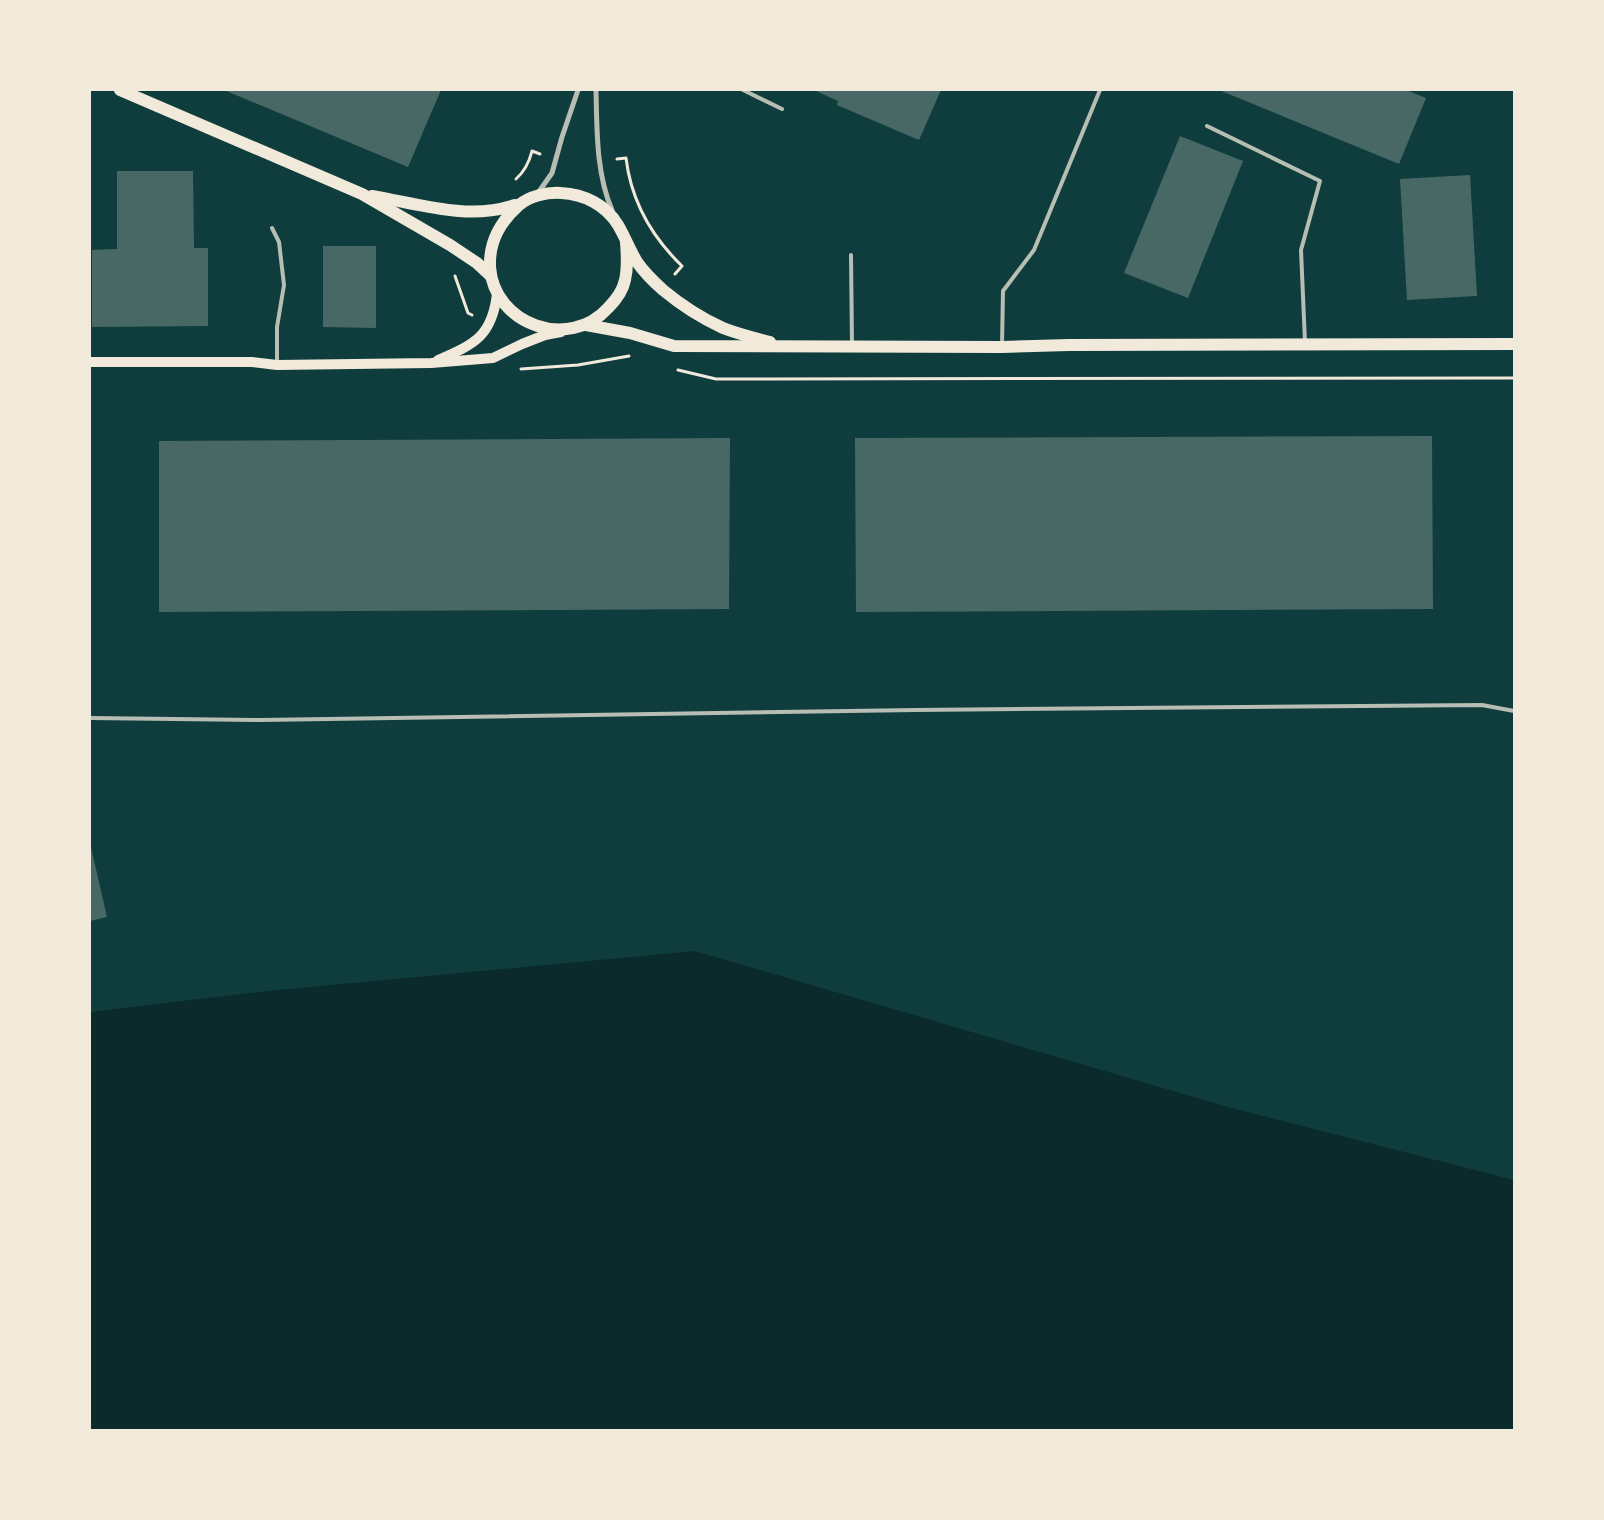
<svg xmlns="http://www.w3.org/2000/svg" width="1604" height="1520" viewBox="0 0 1604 1520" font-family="'DejaVu Sans',sans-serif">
  <rect width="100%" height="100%" fill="#0f3d3e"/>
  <!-- water -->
  <path fill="#0a2a2b" d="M 695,951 L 1228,1107 L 1514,1180 L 1514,1430 L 90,1430 L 90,1012 L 267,991 Z"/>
  <!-- building -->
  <g fill="#486865">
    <path d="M 224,90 L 441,90 L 408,167 Z"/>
    <path d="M 814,90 L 941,90 L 919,140 L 837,105 L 838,101 Z"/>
    <path d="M 1219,90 L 1406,90 L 1426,98 L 1399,164 Z"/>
    <path d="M 1180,136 L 1243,161 L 1188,298 L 1124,273 Z"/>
    <path d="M 117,171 L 193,171 L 194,248 L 208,248 L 208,326 L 92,327 L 92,250 L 117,249 Z"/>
    <path d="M 1470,175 L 1477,296 L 1407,300 L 1400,179 Z"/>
    <path d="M 323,246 L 376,246 L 376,328 L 323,327 Z"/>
    <path d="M 1432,436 L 1433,609 L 856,612 L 855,438 Z"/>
    <path d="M 730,438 L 729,609 L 159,612 L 159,441 Z"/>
    <path d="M 90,843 L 107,917 L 90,921 Z"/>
  </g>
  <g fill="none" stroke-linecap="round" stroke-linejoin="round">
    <!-- path -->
    <g stroke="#f1e9da" stroke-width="3">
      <path d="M 617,159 L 626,158 C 631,200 651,236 682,266 L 675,274"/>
      <path d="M 516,179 C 525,171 529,163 532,151 L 540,154"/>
      <path d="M 455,276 L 468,313 L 472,315"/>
      <path d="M 521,369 L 578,365 L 629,356"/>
      <path d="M 678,370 L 716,379 L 1514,378"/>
    </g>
    <!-- service -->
    <g stroke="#b8beb3" stroke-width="4">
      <path d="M 743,90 L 782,109"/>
      <path d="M 1207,126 L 1320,181 L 1301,250 L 1305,342"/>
      <path d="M 272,228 L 279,242 L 284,285 L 277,327 L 277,365"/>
      <path d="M 851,255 L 852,345"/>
      <path d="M 1002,345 L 1003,291 L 1034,250 L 1100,90"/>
      <path d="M 90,718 L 261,720 L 916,710 L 1482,705 L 1514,711"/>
    </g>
    <!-- minor -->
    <g stroke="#b8beb3" stroke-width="5">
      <path d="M 596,90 C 597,130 596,173 612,210"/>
      <path d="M 538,193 L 552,173 L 562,137 L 578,90"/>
    </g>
    <!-- secondary -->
    <g stroke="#f1e9da" stroke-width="10">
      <path d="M 438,360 C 475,344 492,336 497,294"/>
      <path d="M 90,362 L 252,362 L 277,365 L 431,363 L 493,358 L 522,344 L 545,335 L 561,332"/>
    </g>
    <!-- primary -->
    <g stroke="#f1e9da" stroke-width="12">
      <path d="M 120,90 L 362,194 L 450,245 L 477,263 L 491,276"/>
      <path d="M 372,196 C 419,204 469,221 515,205"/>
      <path d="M 626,242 C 627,255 628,267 625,280 C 623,290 616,300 608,308 C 569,351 494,325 490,267 C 489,241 500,222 519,205 C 530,196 547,192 561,193 C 584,194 606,205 618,225 C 625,237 630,250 637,262 C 644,272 654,282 663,290 C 681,305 701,318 723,328 C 738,334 755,338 770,342"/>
      <path d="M 586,325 L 630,333 L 674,346 L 1002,347 L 1069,345 L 1514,344"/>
    </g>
  </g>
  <!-- border -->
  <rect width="1604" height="1520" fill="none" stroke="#f1e9da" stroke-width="182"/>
</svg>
